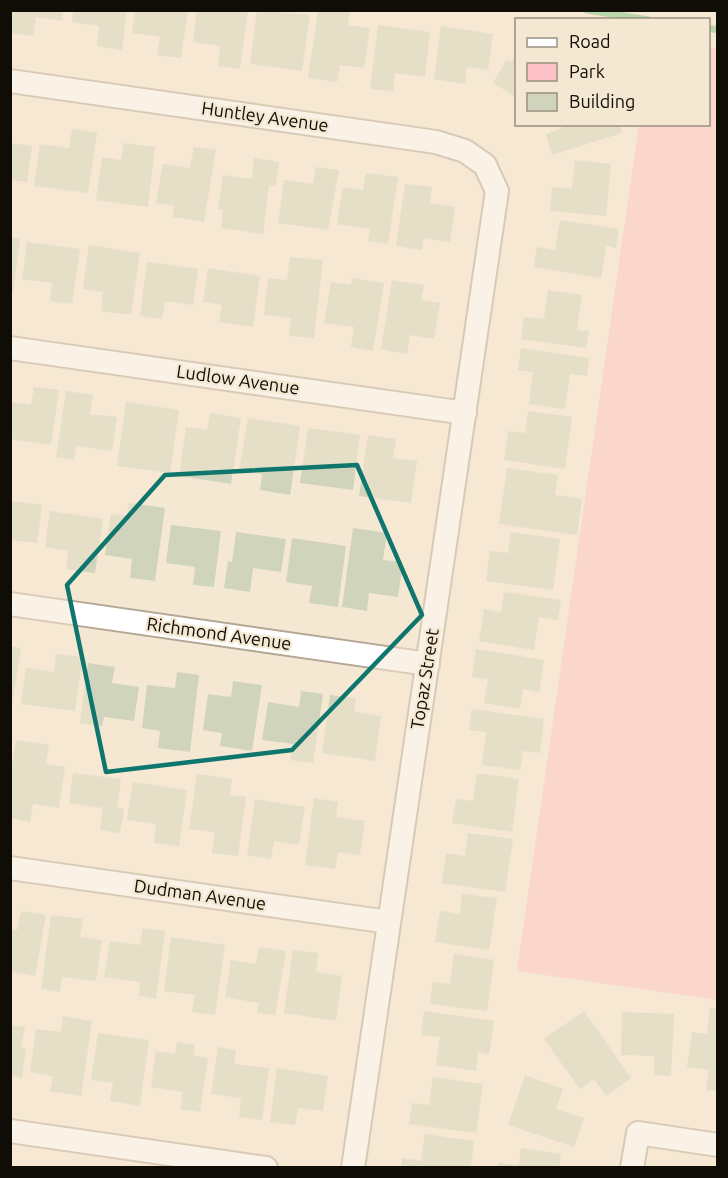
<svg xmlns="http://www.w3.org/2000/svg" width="728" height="1178" viewBox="0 0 728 1178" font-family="Ubuntu,sans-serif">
  <rect width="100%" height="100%" fill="#f5e8d2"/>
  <!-- green -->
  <path fill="#fec1c7" d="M 709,47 L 718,49 L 717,1000 L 517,971 L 639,125 L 708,124 Z"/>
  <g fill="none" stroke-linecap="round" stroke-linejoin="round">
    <!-- stream -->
    <g stroke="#6cc07b" stroke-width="7">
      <path d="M 587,10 L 649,20"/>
      <path d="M 708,28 L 718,30"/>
    </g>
  </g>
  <!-- building -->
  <g fill="#d1d4bd">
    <path d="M 13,10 L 63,10 L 62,21 L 36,17 L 33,36 L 10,33 Z"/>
    <path d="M 73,10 L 127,10 L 122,50 L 97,46 L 99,26 L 72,22 Z"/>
    <path d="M 135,10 L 188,10 L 181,58 L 157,55 L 160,37 L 132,33 Z"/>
    <path d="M 197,10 L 248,10 L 240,69 L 218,66 L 220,46 L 193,42 Z"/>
    <path d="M 257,10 L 310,15 L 302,71 L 250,64 Z"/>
    <path d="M 318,10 L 350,10 L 348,25 L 370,28 L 364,68 L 340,65 L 337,82 L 308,78 Z"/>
    <path d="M 378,25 L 430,32 L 425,77 L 395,73 L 393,91 L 370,89 Z"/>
    <path d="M 441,26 L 493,34 L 488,70 L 467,67 L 465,84 L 434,79 Z"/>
    <path d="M 516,53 L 516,97 L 493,83 L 507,59 L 511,62 Z"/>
    <path d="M 561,124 L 620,124 L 622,133 L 552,155 L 546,134 L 562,128 Z"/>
    <path d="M 72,129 L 97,133 L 88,193 L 34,186 L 40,144 L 69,148 Z"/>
    <path d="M 10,143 L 32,146 L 27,182 L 10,180 Z"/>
    <path d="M 124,143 L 155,147 L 148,207 L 96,200 L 102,157 L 121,160 Z"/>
    <path d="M 194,147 L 216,150 L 204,222 L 173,217 L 174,206 L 156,203 L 163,164 L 190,168 Z"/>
    <path d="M 254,158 L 279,162 L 276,186 L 269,185 L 263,234 L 221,228 L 223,210 L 218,209 L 223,175 L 252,179 Z"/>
    <path d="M 575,160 L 611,164 L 606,216 L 550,211 L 552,187 L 572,189 Z"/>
    <path d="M 316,167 L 339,170 L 328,230 L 278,223 L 284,180 L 313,184 Z"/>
    <path d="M 366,173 L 398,177 L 388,244 L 368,241 L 370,229 L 337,224 L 343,187 L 363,190 Z"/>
    <path d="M 405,184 L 432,187 L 430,203 L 455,207 L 450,242 L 423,238 L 422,250 L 396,246 Z"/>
    <path d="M 560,220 L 619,229 L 616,248 L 606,246 L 601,278 L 534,267 L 537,247 L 555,250 Z"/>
    <path d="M 10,237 L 20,238 L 13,293 L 10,293 Z"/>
    <path d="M 27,242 L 80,249 L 72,304 L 50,301 L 52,283 L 22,279 Z"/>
    <path d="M 89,245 L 140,253 L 131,315 L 101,311 L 103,292 L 83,289 Z"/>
    <path d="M 290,257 L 323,260 L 314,338 L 289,336 L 291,318 L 264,315 L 268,278 L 287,280 Z"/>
    <path d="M 147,262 L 198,269 L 193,305 L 165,301 L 162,319 L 140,316 Z"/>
    <path d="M 208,268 L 260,276 L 253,327 L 219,322 L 222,305 L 203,302 Z"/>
    <path d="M 352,278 L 384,283 L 373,351 L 351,347 L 354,327 L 324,323 L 331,282 L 351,285 Z"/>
    <path d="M 392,280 L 424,285 L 421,300 L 440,303 L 434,339 L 410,335 L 407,354 L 381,349 Z"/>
    <path d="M 548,290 L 582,295 L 577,330 L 589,331 L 586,348 L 521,339 L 524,317 L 544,319 Z"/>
    <path d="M 521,348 L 589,358 L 587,376 L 570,374 L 565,409 L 529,404 L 533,372 L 518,370 Z"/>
    <path d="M 34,387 L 59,390 L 51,445 L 10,439 L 10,402 L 31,405 Z"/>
    <path d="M 66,391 L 93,395 L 90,414 L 117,417 L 112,451 L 76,446 L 74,460 L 56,457 Z"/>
    <path d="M 126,402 L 179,410 L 170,473 L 117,466 Z"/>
    <path d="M 528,411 L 572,417 L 565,469 L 504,460 L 508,431 L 525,433 Z"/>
    <path d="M 210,413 L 241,418 L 231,484 L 179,476 L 186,427 L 207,430 Z"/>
    <path d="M 248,418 L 300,426 L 290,495 L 260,490 L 262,474 L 239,471 Z"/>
    <path d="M 308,428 L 360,435 L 353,490 L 300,483 Z"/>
    <path d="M 368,435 L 396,439 L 393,458 L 417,461 L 411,503 L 359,496 Z"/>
    <path d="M 507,468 L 558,475 L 555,495 L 582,499 L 577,535 L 499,524 Z"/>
    <path d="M 10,501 L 42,505 L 37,543 L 10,540 Z"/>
    <path d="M 129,503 L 165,508 L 155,581 L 130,578 L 132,559 L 105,555 L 111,514 L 127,516 Z"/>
    <path d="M 50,511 L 103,519 L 95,573 L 66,569 L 68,551 L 45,547 Z"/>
    <path d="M 171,525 L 221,531 L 214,587 L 193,585 L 195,567 L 166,563 Z"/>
    <path d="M 353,528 L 387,533 L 383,560 L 403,562 L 398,597 L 369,593 L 367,611 L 342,607 Z"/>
    <path d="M 236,532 L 286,539 L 281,572 L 253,568 L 250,592 L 224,588 L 228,561 L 232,562 Z"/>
    <path d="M 511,532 L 560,539 L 553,590 L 486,581 L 490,551 L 508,553 Z"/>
    <path d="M 292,538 L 346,546 L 338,607 L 309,603 L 312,586 L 286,582 Z"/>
    <path d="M 504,592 L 561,600 L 558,620 L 539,617 L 534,650 L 479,641 L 484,609 L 501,612 Z"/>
    <path d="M 10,646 L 21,648 L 12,705 L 10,705 Z"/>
    <path d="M 476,649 L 544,660 L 539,692 L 523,689 L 520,709 L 484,703 L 488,679 L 472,677 Z"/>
    <path d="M 56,654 L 83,657 L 75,711 L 21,704 L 26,668 L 54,672 Z"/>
    <path d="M 88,663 L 115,667 L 112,683 L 139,687 L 134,721 L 104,717 L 102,726 L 80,723 Z"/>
    <path d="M 177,672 L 199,675 L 190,752 L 158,748 L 160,731 L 142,728 L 147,685 L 175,688 Z"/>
    <path d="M 233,681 L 262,685 L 252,751 L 220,746 L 222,733 L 203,730 L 208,694 L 231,697 Z"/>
    <path d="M 301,691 L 323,694 L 313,763 L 290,760 L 293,744 L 262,740 L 268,702 L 299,707 Z"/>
    <path d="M 330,695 L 356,698 L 354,712 L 381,716 L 375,761 L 322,753 Z"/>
    <path d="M 472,709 L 544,719 L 540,753 L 523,751 L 520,770 L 482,765 L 486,732 L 469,730 Z"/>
    <path d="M 16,740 L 49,745 L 46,764 L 65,767 L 59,808 L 33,804 L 30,822 L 10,818 L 10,777 Z"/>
    <path d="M 73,773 L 121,779 L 117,808 L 124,809 L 120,833 L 100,830 L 103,808 L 69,803 Z"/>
    <path d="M 477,773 L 519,779 L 512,832 L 452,823 L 456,799 L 473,801 Z"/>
    <path d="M 197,774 L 232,779 L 230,795 L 246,797 L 238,856 L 212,853 L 215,832 L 189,829 Z"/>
    <path d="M 133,782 L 187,790 L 179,846 L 154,843 L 156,824 L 127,820 Z"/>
    <path d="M 314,798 L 338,802 L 336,817 L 365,821 L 360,855 L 338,852 L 335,869 L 305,865 Z"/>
    <path d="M 255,799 L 305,807 L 299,845 L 274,841 L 271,859 L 247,855 Z"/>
    <path d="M 468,833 L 513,839 L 505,892 L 442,883 L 446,853 L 465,856 Z"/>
    <path d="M 462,894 L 497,898 L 489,950 L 435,942 L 440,911 L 460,914 Z"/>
    <path d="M 21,911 L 46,915 L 35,976 L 10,972 L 10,928 L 17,930 Z"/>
    <path d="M 51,915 L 83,919 L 80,937 L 102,940 L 96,981 L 62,977 L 60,992 L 41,989 Z"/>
    <path d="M 143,928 L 165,931 L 156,999 L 139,996 L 140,982 L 104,977 L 110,941 L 140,945 Z"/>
    <path d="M 171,937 L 225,945 L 215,1015 L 192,1012 L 195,995 L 164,991 Z"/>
    <path d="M 259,947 L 286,951 L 275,1015 L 257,1013 L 259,1003 L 225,997 L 231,960 L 256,964 Z"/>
    <path d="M 293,950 L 318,953 L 316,972 L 342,976 L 336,1021 L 284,1013 Z"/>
    <path d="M 454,954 L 494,960 L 487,1011 L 430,1004 L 433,982 L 450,984 Z"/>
    <path d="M 710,1007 L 718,1008 L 718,1091 L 706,1090 L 709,1070 L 687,1067 L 692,1032 L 707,1034 Z"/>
    <path d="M 424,1011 L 494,1021 L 489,1054 L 478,1052 L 476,1071 L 436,1065 L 440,1037 L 421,1035 Z"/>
    <path d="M 584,1011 L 631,1078 L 606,1096 L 594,1079 L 580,1089 L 544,1039 Z"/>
    <path d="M 622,1012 L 674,1014 L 671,1076 L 654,1075 L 654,1056 L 621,1055 Z"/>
    <path d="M 63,1016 L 92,1021 L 81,1096 L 50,1091 L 53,1076 L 30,1072 L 36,1029 L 61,1032 Z"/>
    <path d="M 10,1025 L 25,1027 L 21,1048 L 26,1049 L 22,1078 L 10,1076 Z"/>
    <path d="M 98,1033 L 149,1040 L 140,1106 L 110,1101 L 113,1083 L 91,1080 Z"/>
    <path d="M 177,1042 L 195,1045 L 194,1056 L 208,1058 L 200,1112 L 180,1109 L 183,1092 L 151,1087 L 156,1051 L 175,1054 Z"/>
    <path d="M 218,1047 L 236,1050 L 234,1064 L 269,1068 L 262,1120 L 239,1117 L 241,1098 L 211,1094 Z"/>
    <path d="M 277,1068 L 328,1076 L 323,1111 L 298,1108 L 295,1125 L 270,1122 Z"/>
    <path d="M 525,1075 L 563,1089 L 556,1109 L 584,1118 L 574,1147 L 508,1125 Z"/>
    <path d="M 433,1077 L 483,1084 L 476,1133 L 409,1124 L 412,1103 L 429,1105 Z"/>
    <path d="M 425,1134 L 474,1141 L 471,1168 L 401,1168 L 402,1158 L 421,1161 Z"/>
    <path d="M 521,1148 L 561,1154 L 559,1168 L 497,1168 L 498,1163 L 519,1165 Z"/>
  </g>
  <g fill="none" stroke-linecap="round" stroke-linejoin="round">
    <!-- street casing -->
    <g stroke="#b3a793" stroke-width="26">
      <g id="street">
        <path d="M 10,81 L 436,142 L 465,151 L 485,165 L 497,191 L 353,1168"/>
        <path d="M 10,348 L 465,413"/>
        <path d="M 10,604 L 428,664"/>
        <path d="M 10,868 L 389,922"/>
        <path d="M 10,1131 L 266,1168"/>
        <path d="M 632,1168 L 638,1133 L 718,1145"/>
      </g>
    </g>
    <!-- street -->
    <use href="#street" stroke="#fff" stroke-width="22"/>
  </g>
  <!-- marked area -->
  <path d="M0 0H728V1178H0ZM 357,465 L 422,615 L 292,750 L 106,772 L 67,585 L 165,475 Z" fill="#f5e8d2" fill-opacity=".55" fill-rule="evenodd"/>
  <path fill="none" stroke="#0f766e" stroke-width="4.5" stroke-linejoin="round" d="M 357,465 L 422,615 L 292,750 L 106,772 L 67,585 L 165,475 Z"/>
  <g text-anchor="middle" stroke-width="4.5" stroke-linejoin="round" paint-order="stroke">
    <!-- street labels -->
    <g font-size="18" fill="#100c06" stroke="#f5e8d2">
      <text transform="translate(265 117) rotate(8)" y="6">Huntley Avenue</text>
      <text transform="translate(238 380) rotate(8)" y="6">Ludlow Avenue</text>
      <text transform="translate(219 634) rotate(8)" y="6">Richmond Avenue</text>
      <text transform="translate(425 679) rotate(-81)" y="6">Topaz Street</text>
      <text transform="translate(200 895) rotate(8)" y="6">Dudman Avenue</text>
    </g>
  </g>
  <!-- border -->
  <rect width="728" height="1178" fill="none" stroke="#100c06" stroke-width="24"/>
  <!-- legend -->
  <rect x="515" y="18" width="195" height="108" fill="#f5e8d2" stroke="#999080" stroke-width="1.5"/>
  <rect x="527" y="38" width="30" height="9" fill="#ffffff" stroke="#999080" stroke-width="1.5"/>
  <text x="569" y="48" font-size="18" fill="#100c06">Road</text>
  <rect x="527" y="63" width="30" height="18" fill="#fec1c7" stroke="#999080" stroke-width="1.5"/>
  <text x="569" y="78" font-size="18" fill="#100c06">Park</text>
  <rect x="527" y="93" width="30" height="18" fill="#d1d4bd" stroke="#999080" stroke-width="1.5"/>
  <text x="569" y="108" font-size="18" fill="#100c06">Building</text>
</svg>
